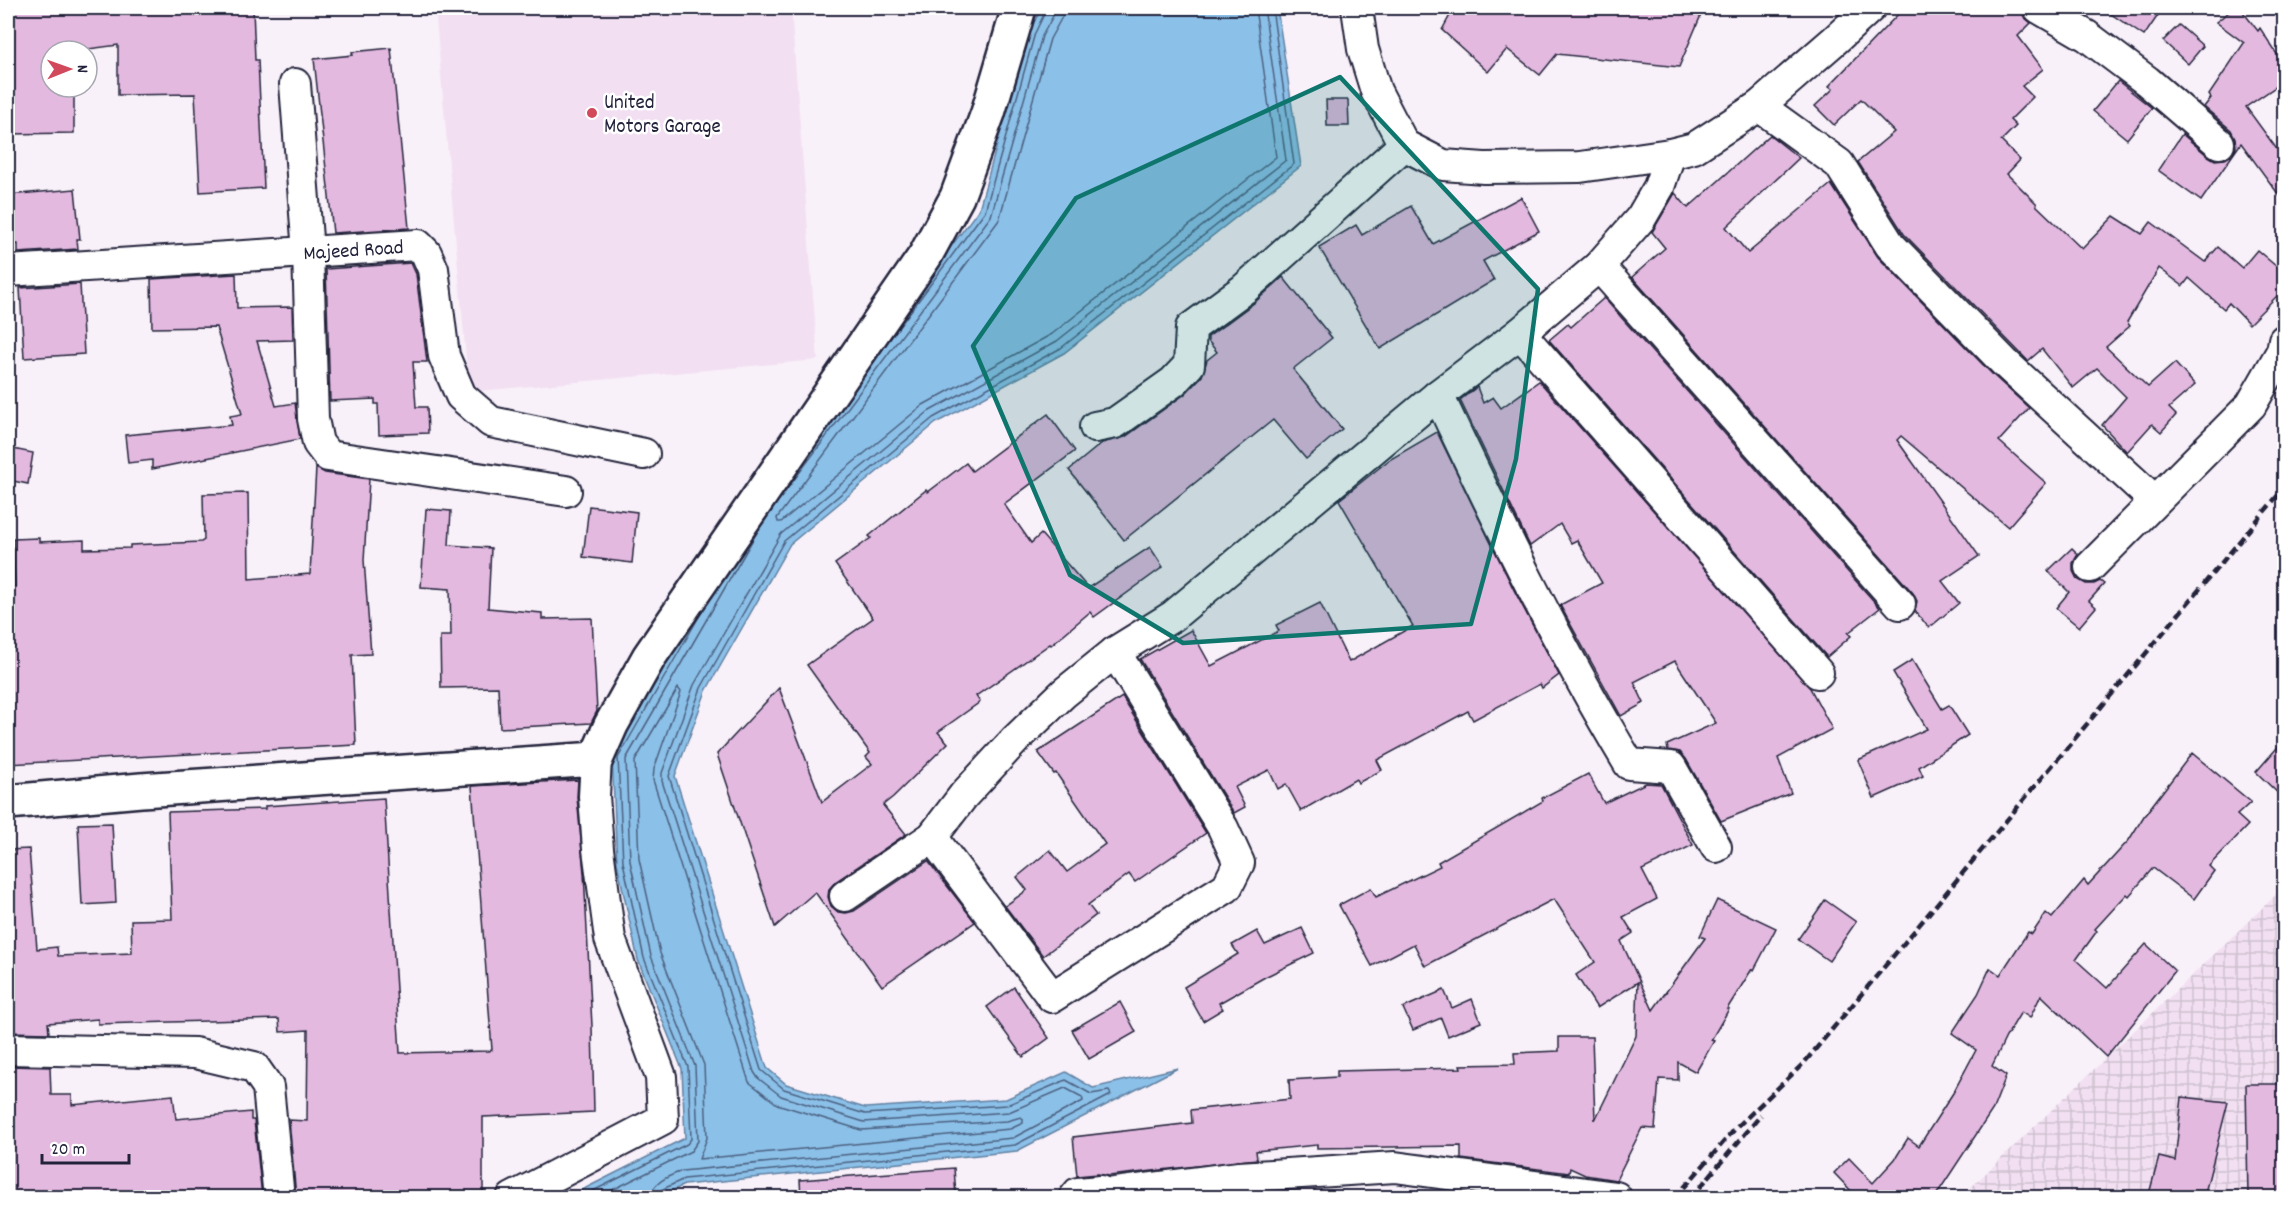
<svg xmlns="http://www.w3.org/2000/svg" width="2292" height="1205" viewBox="0 0 2292 1205" font-family="Dekko,sans-serif">
  <defs>
    <pattern id="industrial-grid" width="8" height="8" patternUnits="userSpaceOnUse" patternTransform="scale(1.5)"><rect width="8" height="8" fill="#f2e0f2"/><path d="M0 4h8M4 0v8" fill="none" stroke="#cfc0d0"/></pattern>
  </defs>
  <rect width="100%" height="100%" fill="#f9f1f9"/>
  <filter id="ink" filterUnits="userSpaceOnUse"><feTurbulence type="fractalNoise" baseFrequency=".0167" numOctaves="2"/><feDisplacementMap in="SourceGraphic" scale="12" xChannelSelector="R" yChannelSelector="G"/><feConvolveMatrix kernelMatrix="1 2 1 2 8 2 1 2 1" color-interpolation-filters="sRGB"/></filter>
  <g filter="url(#ink)">
    <!-- built -->
    <path fill="#f2e0f2" d="M 435,8 L 791,8 L 818,360 L 469,392 Z"/>
    <!-- industrial -->
    <path fill="url(#industrial-grid)" d="M 2284,887 L 2284,1197 L 1961,1197 Z"/>
    <!-- water -->
    <path fill="#8bc0e8" stroke="#6181a3" stroke-width="1.5" d="M 1042,8 L 1277,8 L 1301,166 L 1064,353 L 936,423 L 790,544 L 706,691 L 675,776 L 767,1068 L 786,1084 L 865,1108 L 1006,1099 L 1066,1072 L 1093,1088 L 1178,1068 L 1017,1151 L 684,1185 L 659,1197 L 566,1198 L 685,1138 L 682,1069 L 638,960 L 617,863 L 612,756 L 755,510 L 979,209 L 1029,30 Z"/>
    <g fill="none" stroke-linecap="round" stroke-linejoin="round">
      <!-- shore -->
      <g stroke="#4c6180" stroke-width="1.5">
        <path d="M 1064,8 L 1062,17 L 1050,39 L 999,220 L 777,518 L 778,522 L 781,522 L 923,405 L 1052,334 L 1276,157 L 1255,8"/>
        <path d="M 890,339 L 985,211 L 1035,33 L 1047,8"/>
        <path d="M 779,500 L 991,216 L 1042,36 L 1053,16 L 1055,8"/>
        <path d="M 678,688 L 681,692 L 654,769 L 653,780 L 749,1082 L 777,1104 L 861,1130 L 1007,1121 L 1021,1117 L 1023,1119 L 1023,1123 L 1010,1129 L 699,1159 L 707,1138 L 704,1065 L 660,953 L 639,859 L 635,761 Z"/>
        <path d="M 579,1198 L 687,1144 L 691,1139 L 688,1067 L 644,958 L 623,862 L 618,758 L 704,608"/>
        <path d="M 596,1198 L 691,1151 L 698,1141 L 695,1066 L 651,956 L 630,861 L 626,759 L 760,527"/>
        <path d="M 650,1198 C 652,1182 669,1176 682,1171 L 1013,1138 L 1083,1101 L 1082,1097 L 1065,1088 L 1009,1112 L 864,1122 L 781,1096 L 758,1078 L 754,1072 L 662,781 L 662,773 L 694,685 L 781,534 L 928,412 L 1057,341 L 1286,160 L 1264,8"/>
        <path d="M 658,1198 L 661,1190 L 684,1179 L 1015,1145 L 1111,1095 L 1109,1091 L 1091,1094 L 1066,1080 L 1007,1105 L 865,1114 L 784,1089 L 761,1070 L 669,776 L 701,688 L 784,541 L 933,418 L 1061,348 L 1294,164 L 1272,8"/>
      </g>
    </g>
    <!-- building -->
    <g fill="#e3b9e0" stroke="#22223b" stroke-width="1.5">
      <path d="M 8,8 L 153,8 L 153,12 L 253,8 L 255,60 L 258,60 L 264,188 L 200,192 L 195,94 L 118,95 L 118,45 L 73,51 L 51,51 L 51,87 L 74,87 L 74,133 L 8,134 Z"/>
      <path d="M 1454,8 L 1704,8 L 1679,67 L 1557,54 L 1540,75 L 1507,49 L 1488,72 L 1442,30 Z"/>
      <path d="M 1904,8 L 2020,8 L 2022,10 L 2024,17 L 2031,23 L 2018,36 L 2043,69 L 2022,86 L 2033,97 L 2010,120 L 2016,126 L 2001,141 L 2020,160 L 2007,174 L 2037,204 L 2036,205 L 2082,249 L 2114,216 L 2142,234 L 2151,222 L 2205,262 L 2218,247 L 2242,268 L 2257,250 L 2284,273 L 2284,289 L 2249,324 L 2229,303 L 2224,309 L 2189,278 L 2183,286 L 2159,268 L 2127,322 L 2130,326 L 2106,347 L 2148,387 L 2175,363 L 2195,385 L 2169,408 L 2176,415 L 2161,432 L 2152,424 L 2127,452 L 2102,425 L 2126,397 L 2097,368 L 2073,388 L 2042,349 L 2028,361 L 1904,234 L 1858,162 L 1894,132 L 1861,99 L 1834,125 L 1815,106 L 1833,89 L 1829,86 Z"/>
      <path d="M 2102,8 L 2163,8 L 2144,36 Z"/>
      <path d="M 2234,8 L 2240,8 L 2258,31 L 2260,28 L 2284,65 L 2284,81 L 2246,107 L 2284,159 L 2284,202 L 2241,143 L 2201,201 L 2158,170 L 2182,134 L 2208,156 L 2215,160 L 2225,159 L 2232,155 L 2236,147 L 2235,138 L 2231,130 L 2204,107 L 2211,98 L 2209,95 L 2244,43 L 2216,22 Z"/>
      <path d="M 2179,25 L 2203,46 L 2188,64 L 2163,41 Z"/>
      <path d="M 391,48 L 409,228 L 333,233 L 314,59 L 353,55 L 352,52 Z"/>
      <path d="M 2118,81 L 2152,108 L 2127,139 L 2093,111 Z"/>
      <path d="M 1326,100 L 1348,100 L 1349,126 L 1327,126 Z"/>
      <path d="M 1770,135 L 1799,158 L 1726,227 L 1748,253 L 1831,184 L 1878,257 L 1993,375 L 2029,408 L 1999,441 L 2046,483 L 2008,527 L 1901,436 L 1897,440 L 1979,556 L 1942,581 L 1959,603 L 1929,628 L 1915,611 L 1917,601 L 1913,593 L 1632,277 L 1665,248 L 1652,232 L 1675,193 L 1688,208 Z"/>
      <path d="M 75,189 L 80,239 L 77,239 L 78,249 L 18,253 L 18,244 L 8,245 L 8,195 Z"/>
      <path d="M 1521,197 L 1539,231 L 1483,261 L 1494,280 L 1380,349 L 1319,247 L 1356,225 L 1362,235 L 1411,206 L 1433,244 Z"/>
      <path d="M 411,263 L 416,274 L 427,362 L 413,362 L 416,407 L 427,407 L 428,433 L 379,435 L 378,404 L 375,404 L 375,399 L 330,401 L 326,269 Z"/>
      <path d="M 236,274 L 237,308 L 292,307 L 293,340 L 257,341 L 276,406 L 295,403 L 300,439 L 152,469 L 152,460 L 128,463 L 125,435 L 232,425 L 230,416 L 242,414 L 216,327 L 152,328 L 151,279 Z"/>
      <path d="M 1283,277 L 1332,338 L 1293,369 L 1342,429 L 1306,459 L 1273,420 L 1124,540 L 1069,470 L 1102,443 L 1125,437 L 1185,394 L 1202,376 L 1207,360 L 1217,352 L 1208,341 L 1208,337 L 1254,303 Z"/>
      <path d="M 80,284 L 84,354 L 24,358 L 20,288 Z"/>
      <path d="M 1604,298 L 1880,608 L 1848,633 L 1851,636 L 1827,657 L 1549,340 L 1568,324 L 1571,327 Z"/>
      <path d="M 1539,381 L 1810,688 L 1832,729 L 1778,758 L 1791,793 L 1721,821 L 1686,759 L 1680,752 L 1668,750 L 1667,745 L 1716,723 L 1675,661 L 1634,682 L 1644,703 L 1621,716 L 1560,605 L 1602,583 L 1577,540 L 1571,543 L 1560,524 L 1530,546 L 1460,400 L 1477,387 L 1483,403 L 1493,397 L 1501,408 Z"/>
      <path d="M 1048,414 L 1075,451 L 1004,504 L 1031,543 L 1041,534 L 1088,588 L 1150,547 L 1163,567 L 1094,617 L 1090,612 L 1051,645 L 1050,644 L 976,696 L 980,702 L 938,732 L 948,743 L 893,797 L 883,805 L 906,834 L 835,882 L 829,889 L 828,897 L 831,906 L 838,912 L 846,913 L 854,911 L 928,861 L 975,922 L 882,986 L 815,892 L 775,927 L 717,754 L 779,688 L 822,802 L 872,764 L 866,757 L 870,753 L 807,665 L 873,618 L 835,564 L 871,538 L 869,536 L 926,490 L 928,492 L 966,463 L 972,471 Z"/>
      <path d="M 1437,432 L 1514,590 L 1559,675 L 1542,688 L 1540,684 L 1473,720 L 1468,711 L 1377,760 L 1382,770 L 1358,783 L 1356,779 L 1301,811 L 1286,784 L 1278,789 L 1269,770 L 1235,787 L 1245,807 L 1234,813 L 1140,659 L 1191,630 L 1211,666 L 1279,631 L 1276,625 L 1320,603 L 1349,662 L 1413,626 L 1339,500 L 1389,460 Z"/>
      <path d="M 8,448 L 33,453 L 28,484 L 8,480 Z"/>
      <path d="M 316,468 L 325,473 L 369,479 L 364,560 L 371,654 L 352,655 L 356,745 L 8,764 L 8,587 L 15,586 L 13,539 L 39,538 L 39,542 L 84,540 L 84,549 L 130,548 L 130,545 L 201,542 L 204,540 L 203,494 L 248,493 L 249,579 L 310,574 Z"/>
      <path d="M 589,506 L 637,512 L 632,563 L 583,557 Z"/>
      <path d="M 426,509 L 451,511 L 449,545 L 491,548 L 488,608 L 542,613 L 542,619 L 592,618 L 597,711 L 591,723 L 500,728 L 498,687 L 441,688 L 440,636 L 451,636 L 450,589 L 421,587 Z"/>
      <path d="M 2072,548 L 2078,554 L 2073,563 L 2073,571 L 2077,579 L 2086,584 L 2094,584 L 2100,581 L 2104,584 L 2089,601 L 2096,607 L 2079,627 L 2056,608 L 2069,592 L 2048,571 Z"/>
      <path d="M 1912,660 L 1942,709 L 1949,705 L 1968,735 L 1919,767 L 1923,776 L 1874,798 L 1858,760 L 1927,729 L 1893,672 Z"/>
      <path d="M 1122,697 L 1206,833 L 1135,882 L 1129,874 L 1088,905 L 1096,915 L 1043,956 L 1005,906 L 1027,890 L 1017,877 L 1050,850 L 1067,872 L 1105,844 L 1056,773 L 1054,774 L 1038,752 Z"/>
      <path d="M 2284,740 L 2284,799 L 2256,772 Z"/>
      <path d="M 2192,753 L 2251,802 L 2237,815 L 2248,825 L 2209,866 L 2214,871 L 2194,899 L 2153,868 L 2129,896 L 2127,894 L 2095,929 L 2097,931 L 2076,960 L 2107,988 L 2146,944 L 2175,971 L 2106,1057 L 2041,995 L 2030,1018 L 2021,1012 L 2006,1037 L 1992,1066 L 2006,1076 L 1993,1109 L 1935,1197 L 1857,1197 L 1834,1173 L 1849,1158 L 1873,1183 L 1895,1159 L 1908,1138 L 1919,1146 L 1953,1093 L 1976,1050 L 1952,1033 L 1978,994 L 1990,968 L 2000,975 L 2028,932 L 2032,934 L 2046,913 L 2052,918 L 2084,880 L 2088,885 L 2129,840 L 2144,816 Z"/>
      <path d="M 1588,774 L 1604,803 L 1646,783 L 1661,784 L 1693,845 L 1642,870 L 1657,899 L 1623,917 L 1633,933 L 1621,941 L 1653,1010 L 1705,938 L 1700,936 L 1717,900 L 1776,928 L 1754,970 L 1752,969 L 1727,1009 L 1729,1009 L 1711,1040 L 1714,1041 L 1696,1072 L 1678,1062 L 1678,1080 L 1659,1079 L 1655,1129 L 1642,1128 L 1616,1180 L 1585,1175 L 1570,1168 L 1569,1173 L 1461,1159 L 1461,1146 L 1317,1148 L 1317,1145 L 1256,1151 L 1257,1159 L 1109,1176 L 1098,1174 L 1077,1176 L 1073,1137 L 1192,1123 L 1191,1110 L 1290,1099 L 1289,1080 L 1337,1077 L 1337,1071 L 1461,1068 L 1460,1065 L 1515,1064 L 1514,1053 L 1559,1051 L 1559,1037 L 1592,1037 L 1595,1120 L 1636,1036 L 1638,982 L 1597,1008 L 1576,975 L 1595,962 L 1554,899 L 1425,966 L 1414,944 L 1372,966 L 1339,905 L 1371,888 L 1376,897 L 1440,866 L 1438,862 L 1543,801 L 1542,798 Z"/>
      <path d="M 578,780 L 577,797 L 584,873 L 592,1026 L 594,1112 L 483,1117 L 483,1197 L 296,1197 L 289,1120 L 307,1121 L 308,1030 L 280,1032 L 279,1019 L 98,1024 L 98,1019 L 48,1023 L 49,1033 L 8,1032 L 8,850 L 29,849 L 37,949 L 57,947 L 58,956 L 132,953 L 131,920 L 172,919 L 168,812 L 265,809 L 265,806 L 384,798 L 400,1053 L 489,1051 L 492,1050 L 472,786 Z"/>
      <path d="M 112,823 L 116,903 L 82,905 L 78,824 Z"/>
      <path d="M 1825,900 L 1856,922 L 1829,961 L 1798,939 Z"/>
      <path d="M 1302,928 L 1314,953 L 1265,977 L 1219,1003 L 1223,1009 L 1203,1021 L 1184,987 L 1238,954 L 1232,945 L 1257,931 L 1265,945 Z"/>
      <path d="M 1014,987 L 1049,1038 L 1023,1057 L 987,1007 Z"/>
      <path d="M 1444,990 L 1452,1008 L 1472,999 L 1481,1022 L 1448,1036 L 1441,1018 L 1413,1030 L 1403,1008 Z"/>
      <path d="M 1120,1002 L 1136,1032 L 1089,1059 L 1072,1030 Z"/>
      <path d="M 8,1066 L 50,1067 L 51,1095 L 72,1095 L 72,1105 L 173,1095 L 176,1119 L 251,1112 L 251,1120 L 254,1120 L 262,1197 L 189,1197 L 189,1192 L 124,1197 L 8,1197 Z"/>
      <path d="M 2246,1084 L 2284,1084 L 2284,1196 L 2248,1197 Z"/>
      <path d="M 2182,1097 L 2228,1102 L 2204,1197 L 2162,1197 L 2149,1194 L 2159,1157 L 2175,1161 Z"/>
      <path d="M 954,1168 L 956,1197 L 801,1197 L 800,1180 Z"/>
      <path d="M 1259,1193 L 1260,1197 L 1215,1197 L 1241,1194 Z"/>
    </g>
    <g fill="none" stroke-linecap="round" stroke-linejoin="round">
      <!-- street casing -->
      <g stroke="#22223b" stroke-width="34">
        <g id="street">
          <path d="M 1357,8 L 1363,49 L 1376,91 L 1404,145 L 1443,165 L 1484,168 L 1580,167 L 1670,154 L 1694,148 L 1759,106 L 1835,40 L 1870,8"/>
          <path d="M 2039,8 L 2087,36 L 2147,81 L 2219,143"/>
          <path d="M 295,84 L 308,252 L 313,419 L 318,443 L 328,456 L 566,491"/>
          <path d="M 1759,106 L 1839,164 L 1890,245 L 2005,363 L 2155,501"/>
          <path d="M 1599,266 L 1900,604"/>
          <path id="s1" d="M 8,271 L 418,245 L 426,253 L 433,269 L 444,356 L 461,396 L 491,422 L 644,454"/>
          <path d="M 1520,333 L 1818,673"/>
          <path d="M 1438,395 C 1497,520 1558,646 1629,764 L 1671,767 L 1716,847"/>
          <path d="M 1095,427 L 1115,423 L 1173,382 L 1189,365 L 1191,328 L 1244,289 L 1404,145"/>
          <path d="M 2090,567 L 2251,405 L 2282,351 L 2284,340"/>
          <path d="M 932,837 L 1052,997 L 1227,887 L 1239,863 L 1223,828 L 1115,652"/>
          <path d="M 845,896 L 932,837 L 964,795 L 1015,740 L 1064,693 L 1115,652 L 1173,616 L 1438,395 L 1520,333 L 1599,266 L 1641,218 L 1659,187 L 1670,154"/>
          <path d="M 8,1049 L 195,1053 L 254,1067 L 268,1087 L 279,1198"/>
          <path d="M 512,1198 L 663,1119 L 661,1077 L 610,939 L 598,849 L 594,796 L 596,759"/>
          <path d="M 1074,1198 L 1078,1193 L 1100,1191 L 1107,1194 L 1239,1177 L 1395,1167 L 1616,1197"/>
        </g>
      </g>
      <!-- secondary casing -->
      <g stroke="#22223b" stroke-width="38">
        <path id="secondary" d="M 8,802 L 141,790 L 596,759 L 611,725 L 649,657 L 925,256 L 957,197 L 988,113 L 1019,8"/>
      </g>
      <!-- street -->
      <use href="#street" stroke="#fff" stroke-width="30"/>
      <!-- secondary -->
      <use href="#secondary" stroke="#fff" stroke-width="33"/>
      <!-- rail -->
      <g stroke="#22223b" stroke-width="4.5" stroke-dasharray="9 4.5" stroke-linecap="butt">
        <path d="M 1675,1198 L 1735,1129 L 1804,1063 L 2284,488"/>
        <path d="M 1691,1198 L 1761,1115"/>
      </g>
    </g>
  </g>
  <!-- marked area -->
  <path fill="#0f766e" fill-opacity="0.2" stroke="#0f766e" stroke-width="4.5" stroke-linejoin="round" d="M 1340,77 L 1538,289 L 1516,459 L 1471,624 L 1183,643 L 1070,575 L 973,346 L 1076,198 Z"/>
  <!-- markers -->
  <circle fill="#d1495b" stroke="#fff" stroke-width="2" cx="592" cy="113" r="6"/>
  <g text-anchor="middle" stroke-width="5" stroke-linejoin="round" paint-order="stroke">
    <!-- poi labels -->
    <g font-size="21" fill="#22223b" stroke="#fff" text-anchor="start">
      <text x="604" y="108">United<tspan x="604" dy="24">Motors Garage</tspan></text>
    </g>
    <!-- street labels -->
    <g font-size="21" fill="#22223b" stroke="#fff">
      <text dy="7" stroke="none"><textPath href="#s1" startOffset="346">Majeed Road</textPath></text>
    </g>
  </g>
  <!-- margin -->
  <rect width="2292" height="1205" fill="none" stroke="#fff" stroke-width="30"/>
  <rect x="15" y="15" width="2262" height="1175" fill="none" stroke="#22223b" stroke-width="2" filter="url(#ink)"/>
  <!-- north arrow -->
  <g transform="translate(69 69) rotate(89)"><circle r="28" fill="#ffffff" stroke="#a7a7b1" stroke-width="1.5"/>
  <path d="M0-4.5L10 22L0 15L-10 22Z" fill="#d1495b"/>
  <text y="-9" font-size="16" font-weight="bold" text-anchor="middle" fill="#22223b">N</text>
  </g>
  <!-- scale -->
  <path d="M42 1154v9h87v-9" fill="none" stroke="#22223b" stroke-width="3"/>
  <text x="51" y="1154" font-size="18" fill="#22223b" stroke="#ffffff" stroke-width="4.5" paint-order="stroke">20 m</text>
</svg>
